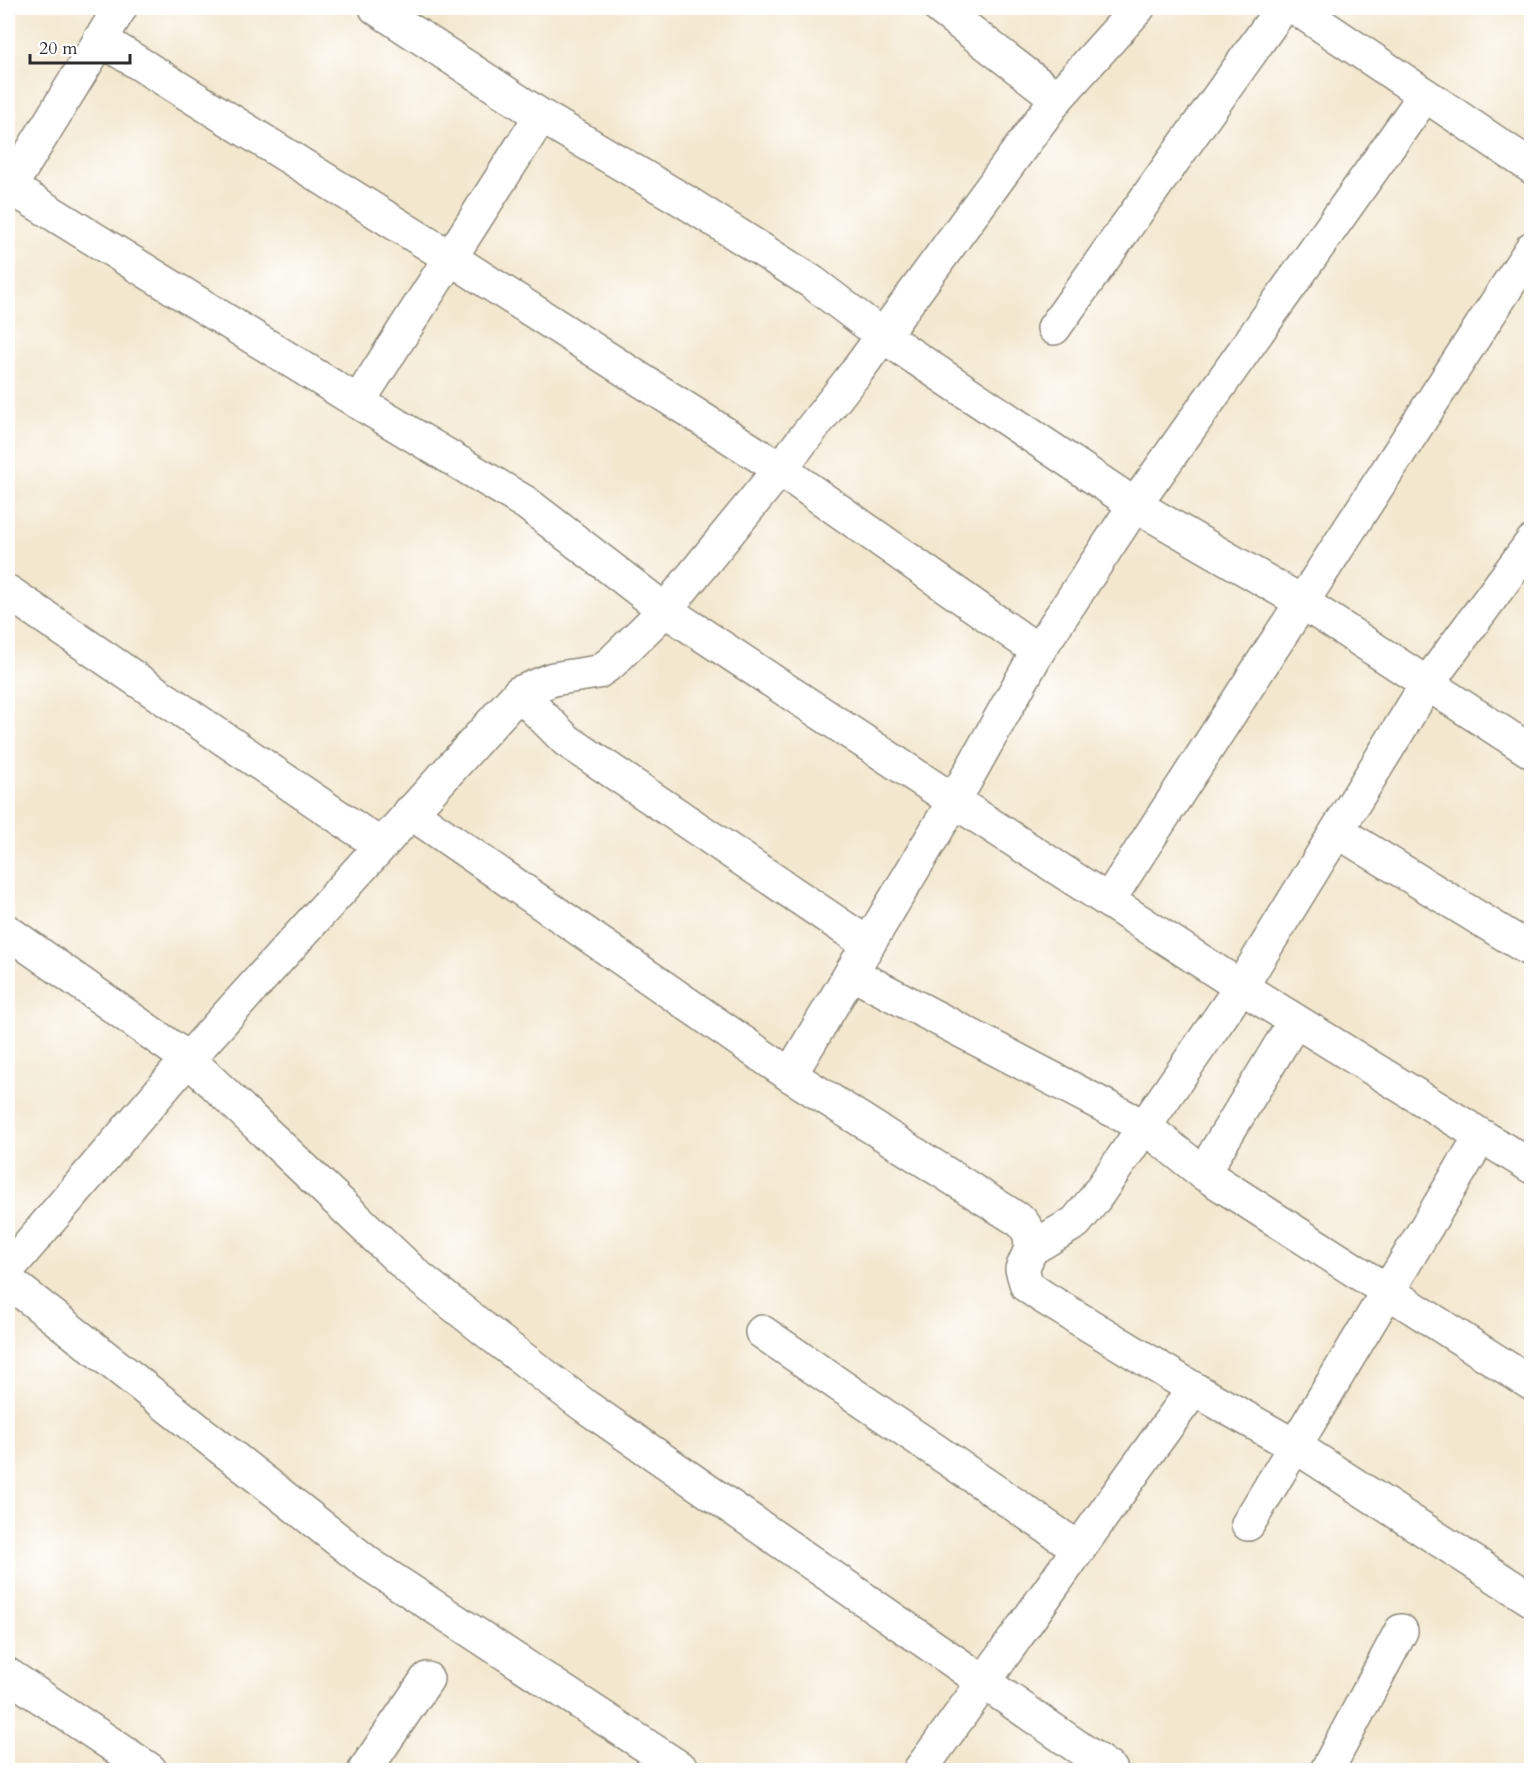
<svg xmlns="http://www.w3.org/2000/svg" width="1539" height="1778" viewBox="0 0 1539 1778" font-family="Cardo,serif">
  <rect width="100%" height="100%" fill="#fff"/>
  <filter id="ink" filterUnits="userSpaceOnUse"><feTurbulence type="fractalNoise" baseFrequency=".0167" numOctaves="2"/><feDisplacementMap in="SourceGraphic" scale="12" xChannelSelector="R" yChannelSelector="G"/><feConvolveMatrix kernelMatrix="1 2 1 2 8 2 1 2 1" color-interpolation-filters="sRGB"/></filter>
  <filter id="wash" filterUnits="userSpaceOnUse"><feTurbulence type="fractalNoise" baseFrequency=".008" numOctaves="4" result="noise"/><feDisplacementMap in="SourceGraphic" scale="24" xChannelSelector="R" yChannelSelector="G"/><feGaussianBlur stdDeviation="1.35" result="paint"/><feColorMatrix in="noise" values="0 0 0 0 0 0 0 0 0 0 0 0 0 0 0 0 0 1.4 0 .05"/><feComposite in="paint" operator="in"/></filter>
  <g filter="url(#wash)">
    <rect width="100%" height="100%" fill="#f3e7ce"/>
  </g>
  <g filter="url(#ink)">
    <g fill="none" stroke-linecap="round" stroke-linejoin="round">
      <!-- minor casing -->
      <g stroke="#8f897c" stroke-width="36">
        <g id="minor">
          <path d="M 120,8 L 10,187 L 358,402 L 526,503 L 665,610 L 954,801 L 1241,987 L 1532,1167"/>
          <path d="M 376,8 L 541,116 L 686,202 L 812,282 L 883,336 L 1135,505 L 1302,602 L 1532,752"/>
          <path d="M 940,8 L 1057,98 L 1138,8"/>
          <path d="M 1296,8 L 1532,167"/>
          <path d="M 100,39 L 449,257 L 780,469 L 1038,651"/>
          <path d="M 1057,98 L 857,371 L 780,469 L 665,610 L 611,663 L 598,672 L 553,679 L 519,693 L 188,1059 L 416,1275 L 498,1340 L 585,1406 L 1111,1770"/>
          <path d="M 1054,328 L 1282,8"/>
          <path d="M 358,402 L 541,116"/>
          <path d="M 8,592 L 380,845"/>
          <path d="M 519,693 L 566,740 L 868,944"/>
          <path d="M 410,812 L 790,1075 L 1022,1222 L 1030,1234 L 1031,1249 L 1022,1269 L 1027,1286 L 1043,1297 L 1194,1389 L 1295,1446 L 1532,1600"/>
          <path d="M 1337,831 L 1532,951"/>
          <path d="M 1108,901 L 1532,248"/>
          <path d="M 8,932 L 188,1059 L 8,1269"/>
          <path d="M 851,973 L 1145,1127 L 1203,1173"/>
          <path d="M 1295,1021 L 1203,1173 L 1532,1384"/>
          <path d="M 790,1075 L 954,801 L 1038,651 L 1135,505 L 1425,95"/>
          <path d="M 1031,1249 L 1076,1222 L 1093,1201 L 1241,987 L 1427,684 L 1532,542"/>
          <path d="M 8,1281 L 369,1564 L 683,1770"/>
          <path d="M 762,1332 L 1078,1548"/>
          <path d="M 1248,1524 L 1481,1136"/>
          <path d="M 8,1675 L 150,1770"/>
          <path d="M 365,1770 L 427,1679"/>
          <path d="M 920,1770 C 1013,1644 1101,1515 1194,1389"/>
          <path d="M 1327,1770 L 1401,1631"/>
        </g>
      </g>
      <!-- minor -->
      <use href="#minor" stroke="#fff" stroke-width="33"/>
    </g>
  </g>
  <!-- margin -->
  <rect width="1539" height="1778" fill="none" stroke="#fff" stroke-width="30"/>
  <!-- scale -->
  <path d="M30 54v9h100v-9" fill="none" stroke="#2b2b2b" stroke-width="3"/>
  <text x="39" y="54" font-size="18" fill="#2b2b2b" stroke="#ffffff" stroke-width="4.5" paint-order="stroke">20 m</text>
</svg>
